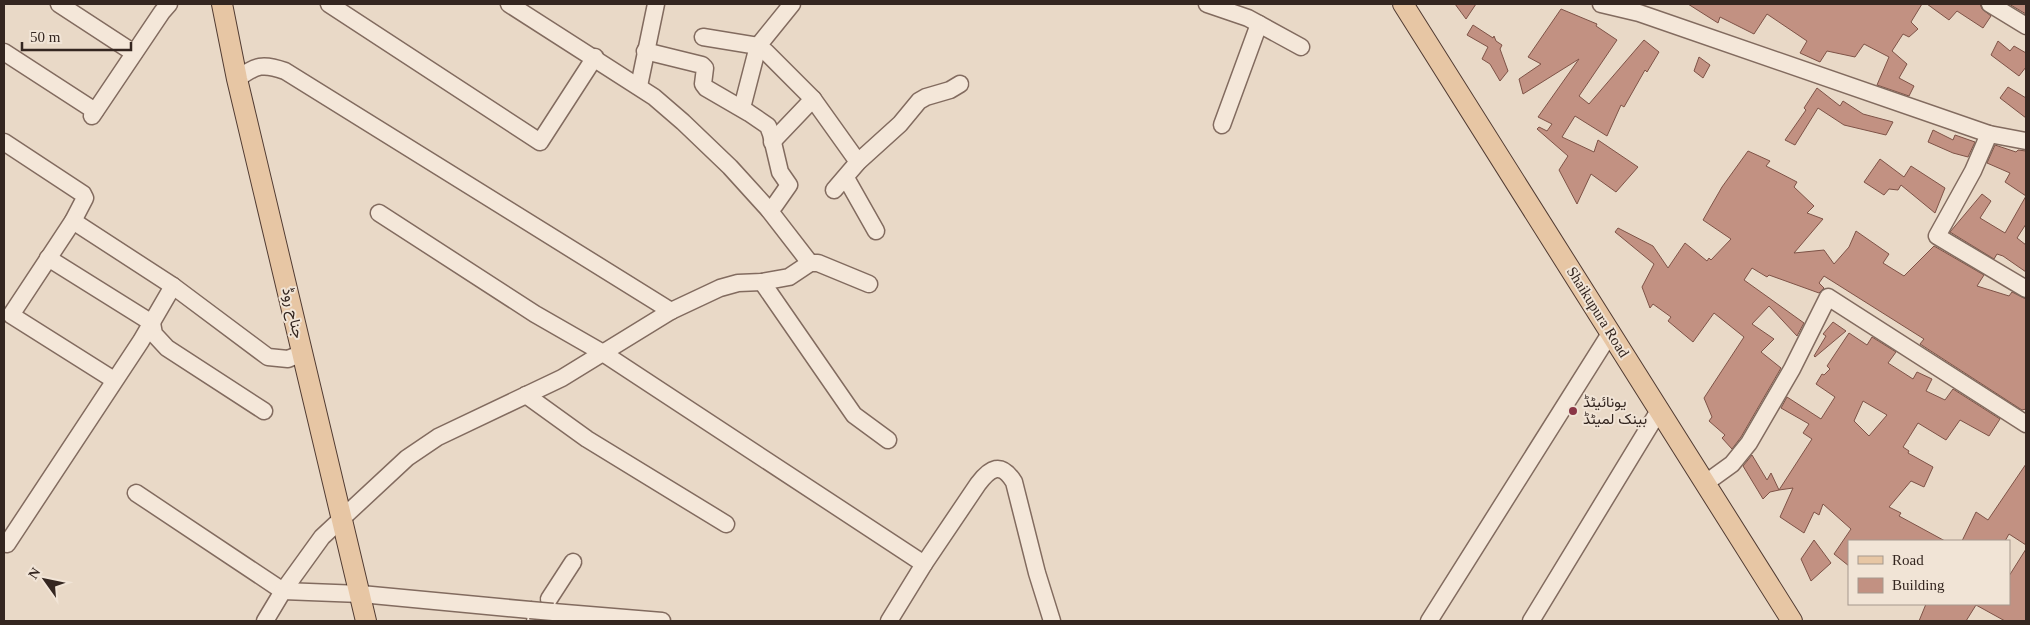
<svg xmlns="http://www.w3.org/2000/svg" width="2030" height="625" viewBox="0 0 2030 625" font-family="'Times New Roman',Vazirmatn,serif">
  <rect width="100%" height="100%" fill="#e9d9c7"/>
  <!-- building -->
  <g fill="#c29182" stroke="#7e5347" fill-rule="evenodd">
    <path d="M 1455,4 L 1476,4 L 1466,19 Z"/>
    <path d="M 1688,4 L 1922,4 L 1911,22 L 1918,29 L 1909,37 L 1903,34 L 1892,51 L 1907,64 L 1899,78 L 1914,86 L 1909,96 L 1877,85 L 1889,57 L 1864,44 L 1855,57 L 1827,51 L 1820,62 L 1800,53 L 1807,41 L 1767,14 L 1754,34 L 1720,17 L 1718,23 Z"/>
    <path d="M 1927,4 L 1980,4 L 1982,9 L 1991,16 L 1983,28 L 1957,11 L 1949,20 Z"/>
    <path d="M 2009,4 L 2026,4 L 2026,14 Z"/>
    <path d="M 1561,9 L 1597,24 L 1596,26 L 1617,40 L 1579,96 L 1589,104 L 1644,40 L 1659,52 L 1647,72 L 1645,70 L 1624,107 L 1621,105 L 1607,136 L 1575,116 L 1562,137 L 1594,152 L 1598,140 L 1638,167 L 1616,192 L 1591,174 L 1577,204 L 1559,170 L 1568,156 L 1537,129 L 1539,127 L 1547,131 L 1552,124 L 1538,117 L 1579,59 L 1523,94 L 1519,79 L 1541,64 L 1528,57 Z"/>
    <path d="M 1473,25 L 1493,38 L 1494,36 L 1496,41 L 1502,45 L 1500,49 L 1508,71 L 1500,81 L 1490,64 L 1482,59 L 1488,47 L 1467,35 Z"/>
    <path d="M 1998,41 L 2010,51 L 2014,46 L 2026,53 L 2026,67 L 2019,76 L 1991,55 Z"/>
    <path d="M 1699,57 L 1710,65 L 1703,78 L 1694,71 Z"/>
    <path d="M 2008,87 L 2026,98 L 2026,118 L 2000,98 Z"/>
    <path d="M 1817,88 L 1840,106 L 1843,101 L 1863,114 L 1893,122 L 1886,135 L 1844,125 L 1818,108 L 1795,145 L 1785,140 L 1806,110 L 1804,108 Z"/>
    <path d="M 1933,130 L 1953,140 L 1955,135 L 1975,142 L 1968,157 L 1953,153 L 1928,142 Z"/>
    <path d="M 1995,145 L 2016,152 L 2018,150 L 2026,151 L 2026,224 L 2017,238 L 2026,245 L 2026,272 L 2003,256 L 1997,254 L 1994,259 L 1950,232 L 1982,194 L 1991,201 L 1980,218 L 2005,233 L 2026,196 L 2005,182 L 2010,173 L 1987,163 Z"/>
    <path d="M 1748,151 L 1770,161 L 1766,166 L 1797,182 L 1794,187 L 1814,206 L 1807,213 L 1823,219 L 1794,253 L 1824,250 L 1834,264 L 1849,247 L 1856,231 L 1889,254 L 1883,263 L 1904,276 L 1934,246 L 1984,275 L 1977,286 L 2009,296 L 2012,292 L 2026,299 L 2026,409 L 2022,410 L 1920,344 L 1924,339 L 1824,276 L 1819,283 L 1824,288 L 1819,293 L 1769,275 L 1767,277 L 1752,268 L 1744,280 L 1804,323 L 1797,336 L 1769,306 L 1752,324 L 1774,339 L 1761,352 L 1781,368 L 1741,437 L 1732,449 L 1722,438 L 1725,435 L 1709,421 L 1712,417 L 1704,398 L 1744,337 L 1714,313 L 1693,342 L 1668,321 L 1671,317 L 1653,304 L 1650,308 L 1642,287 L 1654,264 L 1615,232 L 1618,228 L 1653,246 L 1668,268 L 1685,243 L 1707,261 L 1709,258 L 1711,260 L 1731,239 L 1703,220 L 1722,187 Z"/>
    <path d="M 1880,159 L 1904,177 L 1911,166 L 1945,188 L 1935,213 L 1901,185 L 1898,190 L 1889,189 L 1884,195 L 1864,182 Z"/>
    <path d="M 1833,322 L 1846,331 L 1815,357 L 1814,356 L 1826,336 L 1823,334 Z"/>
    <path d="M 1849,333 L 1867,345 L 1872,337 L 1896,352 L 1888,363 L 1913,379 L 1917,372 L 1932,379 L 1926,391 L 1945,400 L 1953,389 L 2000,419 L 1989,436 L 1960,420 L 1946,440 L 1918,423 L 1903,447 L 1909,451 L 1908,453 L 1933,467 L 1924,487 L 1911,481 L 1889,507 L 1901,513 L 1899,516 L 1945,541 L 1849,541 L 1849,566 L 1834,554 L 1851,529 L 1823,504 L 1819,515 L 1814,512 L 1804,533 L 1780,517 L 1793,488 L 1779,490 L 1812,439 L 1803,433 L 1809,424 L 1781,408 L 1787,397 L 1821,419 L 1835,397 L 1816,384 L 1822,374 L 1824,375 L 1830,369 L 1827,366 ZM 1863,401 L 1887,415 L 1869,436 L 1854,421 Z"/>
    <path d="M 1752,455 L 1767,480 L 1771,473 L 1779,490 L 1770,492 L 1763,499 L 1743,466 Z"/>
    <path d="M 2026,464 L 2026,545 L 2009,534 L 2005,541 L 1962,541 L 1976,512 L 1988,520 Z"/>
    <path d="M 1814,540 L 1831,563 L 1811,581 L 1801,559 Z"/>
    <path d="M 2026,549 L 2026,621 L 2005,621 L 1976,605 L 1966,621 L 1919,621 L 1926,604 L 2009,604 L 2009,576 Z"/>
  </g>
  <g fill="none" stroke-linecap="round" stroke-linejoin="round">
    <!-- minor casing -->
    <g stroke="#826b5f" stroke-width="19">
      <g id="minor">
        <path d="M 59,4 L 134,53"/>
        <path d="M 329,4 L 540,142 L 595,57"/>
        <path d="M 509,4 L 654,97 L 683,122 L 730,167 L 769,210 L 810,263"/>
        <path d="M 1207,4 L 1248,18 L 1301,47"/>
        <path d="M 1601,4 L 1639,13 L 1989,134 L 2026,141"/>
        <path d="M 1990,4 L 2026,26"/>
        <path d="M 703,37 L 758,46 L 766,52 L 813,99 L 858,162"/>
        <path d="M 645,51 L 702,65 L 705,68 L 703,84 L 706,88 L 749,113 L 768,126 L 771,134 L 780,172 L 789,185 L 775,205 L 769,210"/>
        <path d="M 4,52 L 95,111"/>
        <path d="M 237,79 C 256,65 263,63 285,71 L 671,311"/>
        <path d="M 639,86 L 656,4"/>
        <path d="M 742,108 L 758,46 L 792,4"/>
        <path d="M 92,116 L 162,12 L 169,4"/>
        <path d="M 1222,125 L 1259,24"/>
        <path d="M 1989,134 L 1973,171 L 1937,236 L 2026,289"/>
        <path d="M 4,142 L 83,194 L 85,198 L 73,221 L 11,315 L 114,380"/>
        <path d="M 772,142 L 813,99"/>
        <path d="M 846,178 L 876,231"/>
        <path d="M 834,190 L 858,162 L 900,124 L 919,101 L 926,97 L 950,90 L 960,84"/>
        <path d="M 379,213 L 535,314 L 603,353 L 924,564"/>
        <path d="M 73,221 L 173,286 L 268,357 L 288,359 L 302,353"/>
        <path d="M 48,258 L 152,323 L 154,334 L 167,348 L 264,411"/>
        <path d="M 762,282 L 854,415 L 888,440"/>
        <path d="M 526,395 L 587,439 L 726,524"/>
        <path d="M 1714,477 L 1732,464 L 1749,443 L 1792,369 L 1828,297 L 2026,424"/>
        <path d="M 136,493 L 283,591 L 361,594 L 530,610"/>
        <path d="M 7,544 L 141,341 L 173,286"/>
        <path d="M 549,599 L 573,562"/>
        <path d="M 553,612 L 662,621"/>
        <path d="M 265,621 L 283,591 L 322,537 L 407,458 L 438,437 L 562,378 L 671,311 L 720,288 L 738,283 L 762,282 L 789,277 L 810,263 L 818,263 L 869,284"/>
        <path d="M 535,621 L 536,620"/>
        <path d="M 889,621 L 924,564 L 978,484 C 990,468 1001,461 1014,482 L 1037,573 L 1052,621"/>
        <path d="M 1429,621 L 1611,332"/>
        <path d="M 1531,621 L 1660,409"/>
      </g>
    </g>
    <!-- major casing -->
    <g stroke="#513b32" stroke-width="22">
      <g id="major">
        <path d="M 222,4 L 237,79 L 366,621"/>
        <path d="M 1403,4 L 1792,621"/>
      </g>
    </g>
    <!-- minor -->
    <use href="#minor" stroke="#f4e7d9" stroke-width="16"/>
    <!-- major -->
    <use href="#major" stroke="#e7c6a4" stroke-width="20"/>
    <!-- minor-bridge casing -->
    <g stroke="#826b5f" stroke-width="19" stroke-linecap="butt">
      <path id="minor-bridge" d="M 530,610 L 553,612"/>
    </g>
    <!-- minor-bridge -->
    <use href="#minor-bridge" stroke="#f4e7d9" stroke-width="16"/>
  </g>
  <!-- markers -->
  <circle fill="#8a3646" stroke="#f1e4d6" stroke-width="2" cx="1573" cy="411" r="5"/>
  <g text-anchor="middle" stroke-width="4" stroke-linejoin="round" paint-order="stroke">
    <!-- street labels -->
    <g font-size="15" fill="#342620" stroke="#f1e4d6">
      <text transform="translate(1598 312) rotate(58)" y="5">Shaikupura Road</text>
      <text transform="translate(293 313) rotate(77)" y="5">جناح روڈ</text>
    </g>
    <!-- poi labels -->
    <g font-size="15" fill="#342620" stroke="#f1e4d6" text-anchor="start">
      <text x="1583" y="407">یونائیٹڈ<tspan x="1583" dy="17">بینک لمیٹڈ</tspan></text>
    </g>
  </g>
  <!-- border -->
  <rect width="2030" height="625" fill="none" stroke="#342620" stroke-width="10"/>
  <!-- legend -->
  <rect x="1848" y="540" width="162" height="65" fill="#f1e4d6" stroke="#a5988d"/>
  <rect x="1858" y="556" width="25" height="8" fill="#e7c6a4" stroke="#a5988d"/>
  <text x="1892" y="565" font-size="15" fill="#342620">Road</text>
  <rect x="1858" y="578" width="25" height="15" fill="#c29182" stroke="#a5988d"/>
  <text x="1892" y="590" font-size="15" fill="#342620">Building</text>
  <!-- north arrow -->
  <g transform="translate(45 580) rotate(303)" stroke="#f1e4d6" stroke-width="4" paint-order="stroke">
  <path d="M0-4L9 19L0 12L-9 19Z" fill="#342620"/>
  <text y="-8" font-size="14" font-weight="bold" text-anchor="middle" fill="#342620">N</text>
  </g>
  <!-- scale -->
  <path d="M22 42v8h109v-8" fill="none" stroke="#342620" stroke-width="2.5"/>
  <text x="30" y="42" font-size="15" fill="#342620" stroke="#f1e4d6" stroke-width="4" paint-order="stroke">50 m</text>
</svg>
